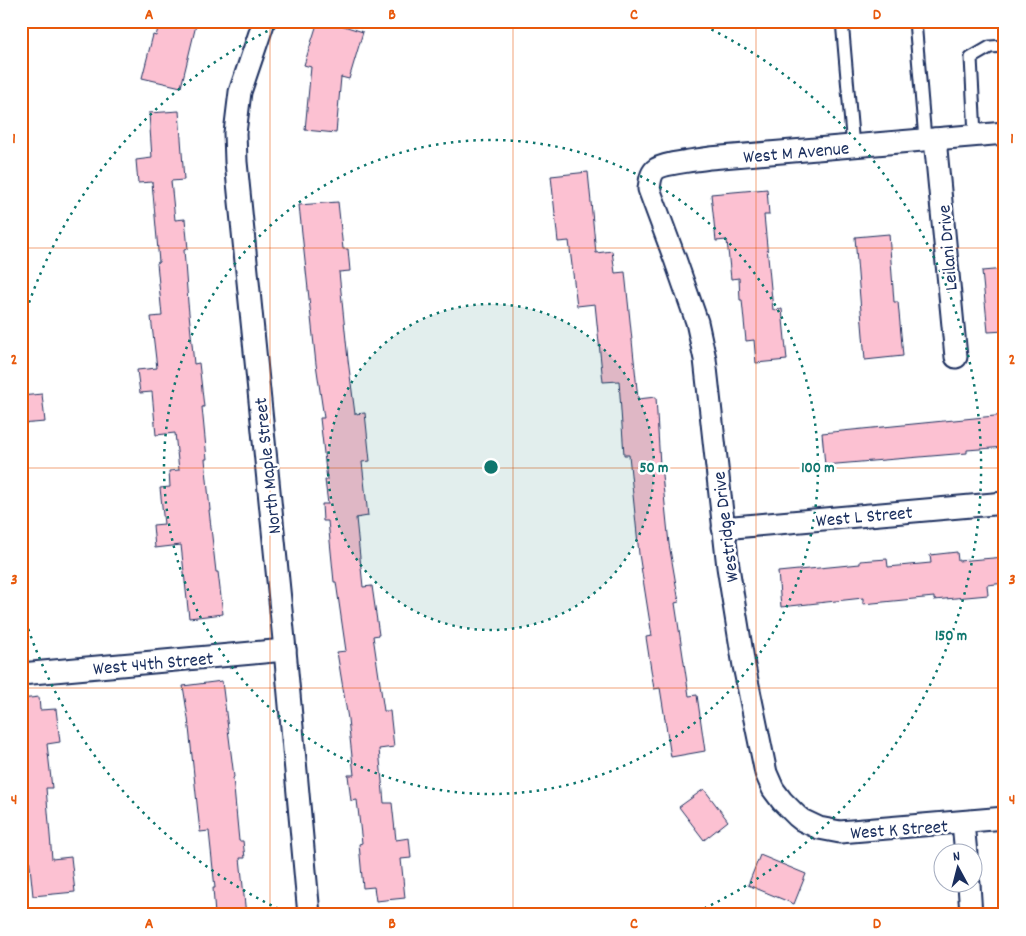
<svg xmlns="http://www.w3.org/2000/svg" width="1026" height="936" viewBox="0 0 1026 936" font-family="Dekko,sans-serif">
  <rect width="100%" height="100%" fill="#fff"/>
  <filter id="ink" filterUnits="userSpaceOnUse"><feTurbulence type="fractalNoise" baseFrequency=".02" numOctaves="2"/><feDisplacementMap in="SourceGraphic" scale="10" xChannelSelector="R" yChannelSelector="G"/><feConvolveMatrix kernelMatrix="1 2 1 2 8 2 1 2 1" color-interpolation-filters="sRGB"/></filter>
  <g filter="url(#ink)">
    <!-- building -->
    <g fill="#fcc1d2" stroke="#1b2f5e">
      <path d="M 160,21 L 197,21 L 181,87 L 142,78 L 153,35 L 156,36 Z"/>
      <path d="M 318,21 L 328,21 L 363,32 L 349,79 L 341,77 L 336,133 L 305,130 L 311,67 L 304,65 Z"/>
      <path d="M 179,111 L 184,180 L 171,181 L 175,220 L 185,219 L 188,249 L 184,250 L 188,303 L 194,364 L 199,363 L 204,407 L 202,407 L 207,459 L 205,459 L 210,510 L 209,510 L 216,572 L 218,572 L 223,614 L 189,618 L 181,545 L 155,548 L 153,525 L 164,524 L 160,488 L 170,487 L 169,471 L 179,470 L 175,433 L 156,435 L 152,392 L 140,393 L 137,370 L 157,368 L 151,317 L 162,316 L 157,263 L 159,262 L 152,182 L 138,183 L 136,160 L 152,158 L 149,113 Z"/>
      <path d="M 588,172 L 596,253 L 612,251 L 615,273 L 625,272 L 638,399 L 656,397 L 660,465 L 661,465 L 669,544 L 679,602 L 675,603 L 689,696 L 697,695 L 705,751 L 671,757 L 660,688 L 654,689 L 646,637 L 652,636 L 639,554 L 629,455 L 624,455 L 619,381 L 603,382 L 595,304 L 577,306 L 569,241 L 558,242 L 551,176 Z"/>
      <path d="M 767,189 L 769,215 L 764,215 L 773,310 L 782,309 L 787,360 L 756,363 L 754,340 L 746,341 L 742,300 L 740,300 L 739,278 L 731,279 L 727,240 L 716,241 L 711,194 Z"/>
      <path d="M 338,202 L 343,249 L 348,249 L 350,271 L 339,272 L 348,360 L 355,414 L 365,413 L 370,461 L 362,462 L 368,516 L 356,518 L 363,587 L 372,586 L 379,635 L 373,636 L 384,711 L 390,711 L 394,747 L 379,749 L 384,803 L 392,803 L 396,840 L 409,838 L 411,858 L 401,859 L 405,898 L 376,901 L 374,887 L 363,888 L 359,844 L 362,843 L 357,800 L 351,801 L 348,775 L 354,775 L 348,719 L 337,652 L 346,651 L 336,582 L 334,582 L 328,521 L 323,521 L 322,504 L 328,504 L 325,480 L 327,480 L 320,418 L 324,418 L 316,364 L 299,205 Z"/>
      <path d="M 889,234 L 894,302 L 898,302 L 903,356 L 865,360 L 855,237 Z"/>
      <path d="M 1005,269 L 1005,331 L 988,332 L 982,271 Z"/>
      <path d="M 42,394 L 45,422 L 21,424 L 21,396 Z"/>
      <path d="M 1005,415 L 1005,447 L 967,450 L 967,453 L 825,465 L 822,433 Z"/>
      <path d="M 957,552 L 958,561 L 1005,557 L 1005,583 L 987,585 L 988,595 L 934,600 L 934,597 L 863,604 L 863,598 L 781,607 L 778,572 L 860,564 L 860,561 L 887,559 L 888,567 L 931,563 L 930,555 Z"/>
      <path d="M 222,681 L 234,777 L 233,778 L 239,841 L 243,841 L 245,858 L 240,858 L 246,915 L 215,915 L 213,888 L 215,888 L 209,831 L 200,832 L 188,718 L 183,686 Z"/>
      <path d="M 39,697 L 40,710 L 56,709 L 60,742 L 47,744 L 52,788 L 46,788 L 52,859 L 71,857 L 75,892 L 33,896 L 28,846 L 22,846 L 21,836 L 21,699 Z"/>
      <path d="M 704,789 L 728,821 L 704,840 L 679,807 Z"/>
      <path d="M 760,855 L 806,874 L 794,904 L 748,885 Z"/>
    </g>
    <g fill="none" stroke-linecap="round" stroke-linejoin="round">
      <!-- service casing -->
      <g stroke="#1b2f5e" stroke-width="15">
        <g id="service">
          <path d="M 842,21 L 853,147"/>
          <path d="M 915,21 L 925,139"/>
          <path d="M 975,135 L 971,58 L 990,47 L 1005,46"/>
        </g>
      </g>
      <!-- minor casing -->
      <g stroke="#1b2f5e" stroke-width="25">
        <g id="minor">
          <path d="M 264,21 L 240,92 L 235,133 L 236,162 L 285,650 L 309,915"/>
          <path d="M 1005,133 L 710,158 C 699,160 662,163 655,170 C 650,175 650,183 649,189 L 675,259 L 697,322 L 705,359 L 728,567 L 744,666 L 766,773 L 773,789 L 782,801 L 797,816 L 802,820 L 819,828 L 840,832 L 1005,818"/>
          <path d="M 935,139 L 956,357"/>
          <path d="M 723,528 L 1005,503"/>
          <path d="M 21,674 L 285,650"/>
          <path d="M 963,823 L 966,854"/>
          <path d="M 969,884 L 971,915"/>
        </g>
      </g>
      <!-- service -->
      <use href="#service" stroke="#fff" stroke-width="11"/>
      <!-- minor -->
      <use href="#minor" stroke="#fff" stroke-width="21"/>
    </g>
  </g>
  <!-- grid -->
  <path fill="none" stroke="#e8590c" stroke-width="1" stroke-opacity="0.55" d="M 270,21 L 270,915M 513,21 L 513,915M 756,21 L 756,915M 21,248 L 1005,248M 21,468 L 1005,468M 21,688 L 1005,688"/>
  <!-- distance rings -->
  <circle cx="491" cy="467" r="163" fill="#0f766e" fill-opacity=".12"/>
  <g fill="none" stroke="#0f766e" stroke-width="2.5" stroke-dasharray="2.5 5">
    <circle cx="491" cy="467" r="163"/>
    <circle cx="491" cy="467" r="327"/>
    <path d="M292 915A490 490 0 0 1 22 610M22 324A490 490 0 0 1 284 23M698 23A490 490 0 0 1 690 915"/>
  </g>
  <g text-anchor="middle" stroke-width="5" stroke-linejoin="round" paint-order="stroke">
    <!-- street labels -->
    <g font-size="19" fill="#1b2f5e" stroke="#fff">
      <text transform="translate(796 151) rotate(-5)" y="7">West M Avenue</text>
      <text transform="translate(946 248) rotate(-95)" y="7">Leilani Drive</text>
      <text transform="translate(266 466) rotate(-96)" y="7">North Maple Street</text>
      <text transform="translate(864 515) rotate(-5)" y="7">West L Street</text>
      <text transform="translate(724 527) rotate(-97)" y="7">Westridge Drive</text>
      <text transform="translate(153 662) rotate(-5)" y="7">West 44th Street</text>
      <text transform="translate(899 828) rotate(-4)" y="7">West K Street</text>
    </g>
  </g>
  <circle cx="491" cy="467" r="8" fill="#0f766e" stroke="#fff" stroke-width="2.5"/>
  <g font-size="15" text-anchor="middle" font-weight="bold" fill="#0f766e" stroke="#fff" stroke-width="5" stroke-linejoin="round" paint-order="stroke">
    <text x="654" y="472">50 m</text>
    <text x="818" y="472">100 m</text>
    <text x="951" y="640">150 m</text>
  </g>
  <!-- margin -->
  <rect width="1026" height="936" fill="none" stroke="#fff" stroke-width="55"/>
  <!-- north arrow -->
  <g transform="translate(958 868) rotate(353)"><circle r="24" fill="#ffffff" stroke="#a4acbf"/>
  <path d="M0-4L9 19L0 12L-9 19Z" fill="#1b2f5e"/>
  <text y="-8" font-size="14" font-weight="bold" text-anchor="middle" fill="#1b2f5e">N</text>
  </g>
  <rect x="28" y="28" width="970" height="880" fill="none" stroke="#e8590c" stroke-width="2"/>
  <g font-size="16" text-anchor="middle" font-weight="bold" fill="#e8590c">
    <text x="149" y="19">A</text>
    <text x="392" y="19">B</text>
    <text x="634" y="19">C</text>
    <text x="877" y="19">D</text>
    <text x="14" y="143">1</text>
    <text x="1012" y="143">1</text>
    <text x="14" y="364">2</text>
    <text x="1012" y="364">2</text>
    <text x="14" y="584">3</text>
    <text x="1012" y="584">3</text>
    <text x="14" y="804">4</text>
    <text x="1012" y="804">4</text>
    <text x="149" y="928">A</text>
    <text x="392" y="928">B</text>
    <text x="634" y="928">C</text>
    <text x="877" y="928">D</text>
  </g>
</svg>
